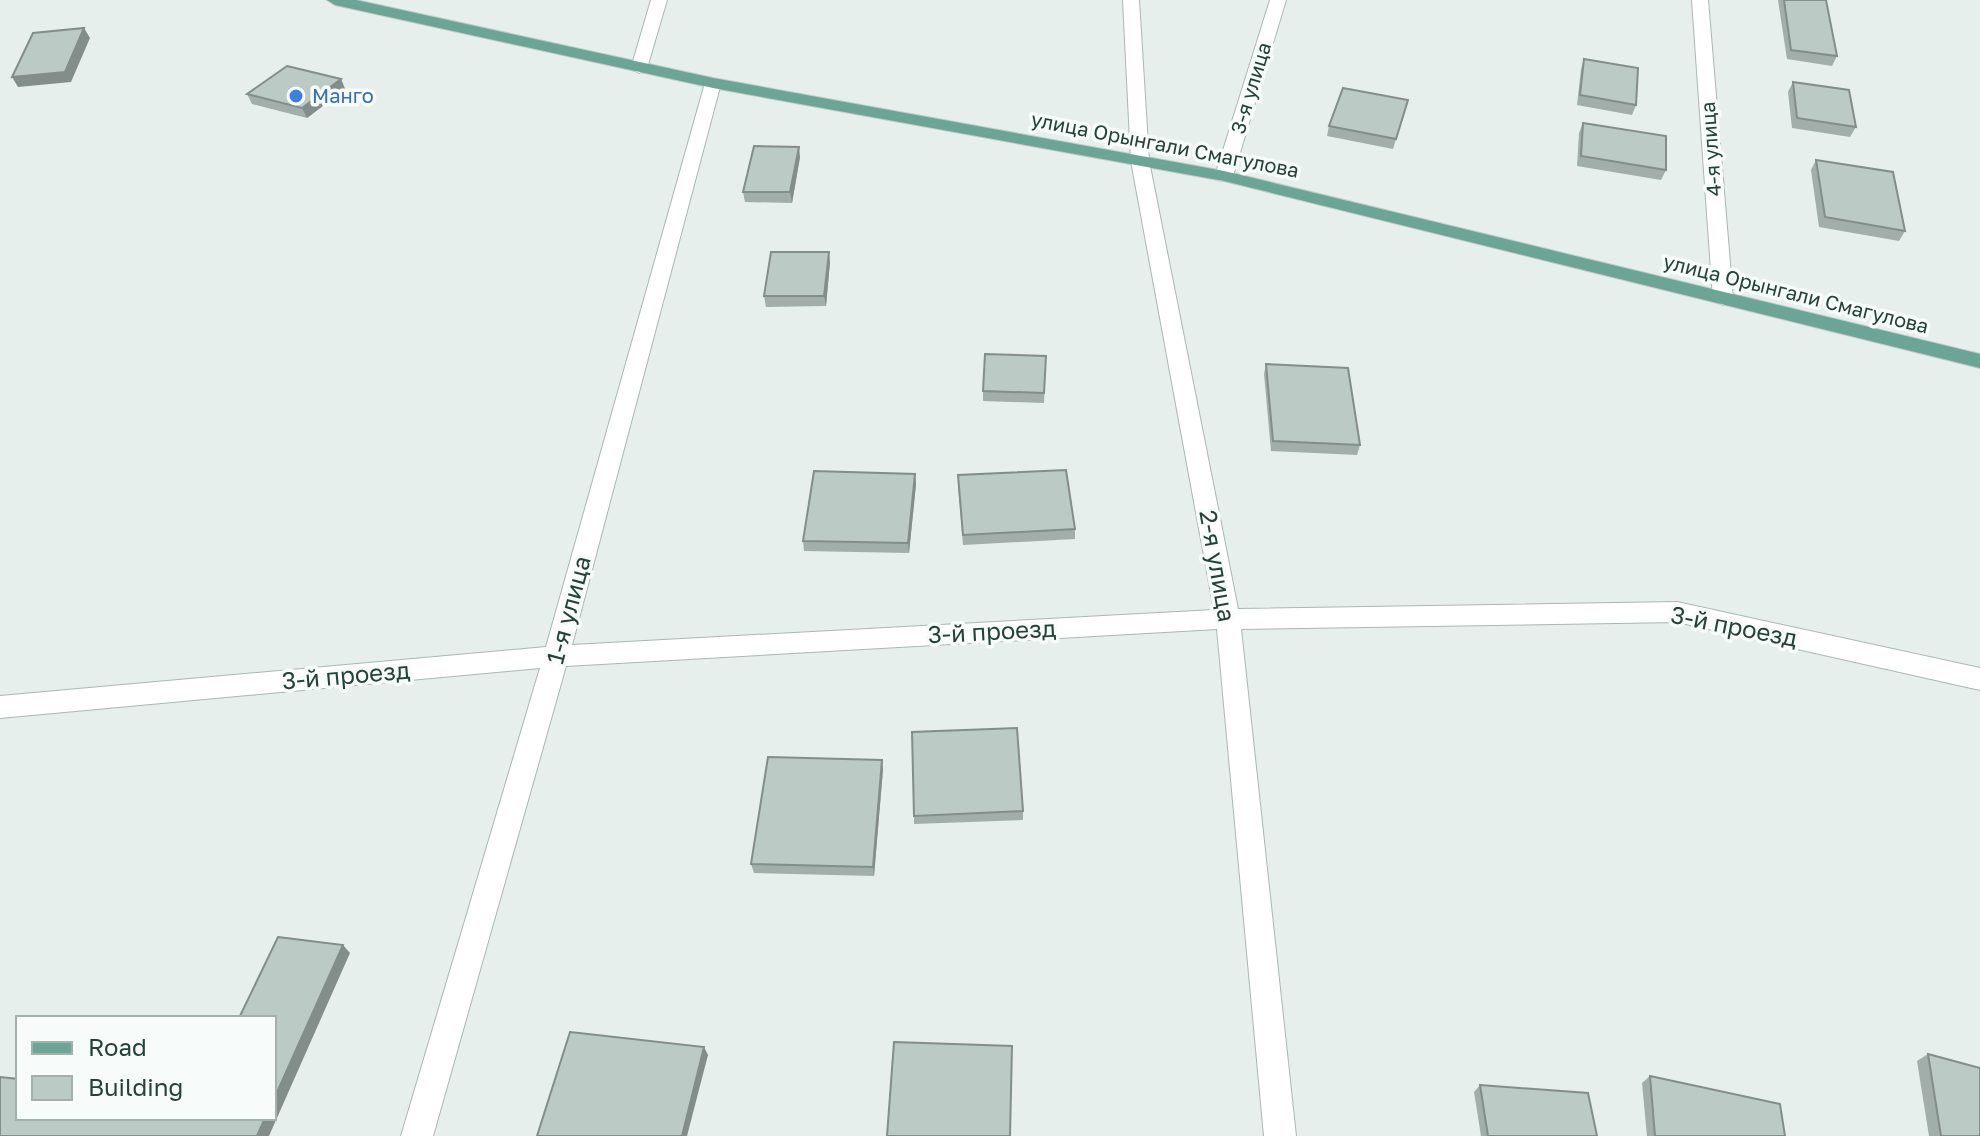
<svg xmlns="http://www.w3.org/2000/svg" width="1980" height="1136" viewBox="0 0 1980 1136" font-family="'Golos Text',sans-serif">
  <rect width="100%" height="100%" fill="#e6efeb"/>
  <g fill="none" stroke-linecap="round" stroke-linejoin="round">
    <!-- minor casing -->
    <g stroke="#a8b8b2" stroke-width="2">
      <g id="minor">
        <path d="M 651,0 L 667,0 L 647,68 L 639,73 L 631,68 Z"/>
        <path d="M 1123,0 L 1139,0 L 1149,161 L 1238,609 L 1677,602 L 1980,668 L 1980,690 L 1677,622 L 1241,629 L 1296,1136 L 1264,1136 L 1217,629 L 566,666 L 433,1136 L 401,1136 L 540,668 L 0,718 L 0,696 L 546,647 L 705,83 L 713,78 L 721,83 L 572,645 L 1214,610 L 1131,161 Z"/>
        <path d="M 1270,0 L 1286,0 L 1233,176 L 1224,181 L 1218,180 L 1215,176 Z"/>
        <path d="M 1692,0 L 1708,0 L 1733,299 L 1723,305 L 1713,299 Z"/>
      </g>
    </g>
    <!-- major casing -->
    <g stroke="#c2cac8" stroke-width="2">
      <path id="major" d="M 327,0 L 356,0 L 713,78 L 1224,171 L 1980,354 L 1980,368 L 1224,181 L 713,88 L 335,5 Z"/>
    </g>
    <!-- minor -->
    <use href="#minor" fill="#fff" fill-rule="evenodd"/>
    <!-- major -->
    <use href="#major" fill="#6aa596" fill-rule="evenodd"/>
  </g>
  <!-- wall -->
  <g fill="#a1aea9">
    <path d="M 1778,0 L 1826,0 L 1837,56 L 1832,66 L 1787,59 Z"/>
    <path d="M 1584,59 L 1636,105 L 1632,115 L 1577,105 L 1581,69 Z"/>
    <path d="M 341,79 L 345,89 L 307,118 L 252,104 L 247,94 Z"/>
    <path d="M 1793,82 L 1856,127 L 1850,137 L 1792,128 L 1788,92 Z"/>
    <path d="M 1408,100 L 1393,149 L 1327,136 L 1329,126 Z"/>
    <path d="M 1583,123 L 1666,170 L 1661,180 L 1577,166 L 1579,133 Z"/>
    <path d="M 800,157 L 792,203 L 745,202 L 743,192 Z"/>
    <path d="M 1816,160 L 1905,231 L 1899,241 L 1819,227 L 1811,170 Z"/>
    <path d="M 830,262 L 826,306 L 766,307 L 764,296 Z"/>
    <path d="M 1046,356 L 1044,403 L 983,401 L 983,391 Z"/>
    <path d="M 1266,364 L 1360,445 L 1357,455 L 1271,451 L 1264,374 Z"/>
    <path d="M 915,474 L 916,484 L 909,553 L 804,551 L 803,541 Z"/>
    <path d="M 958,485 L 1075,529 L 1075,539 L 963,545 Z"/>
    <path d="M 883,769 L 874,876 L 754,873 L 751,864 Z"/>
    <path d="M 1023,811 L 1023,820 L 914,824 L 914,816 Z"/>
    <path d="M 1928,1054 L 1980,1136 L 1929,1136 L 1917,1061 Z"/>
    <path d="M 1650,1076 L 1785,1136 L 1647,1136 L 1642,1083 Z"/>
    <path d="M 1480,1085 L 1597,1136 L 1481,1136 L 1474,1092 Z"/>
  </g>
  <!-- shaded-wall -->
  <g fill="#838d89">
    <path d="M 84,28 L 90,38 L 71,82 L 18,87 L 12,77 Z"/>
    <path d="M 341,79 L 345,89 L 307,118 L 302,108 Z"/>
    <path d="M 799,147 L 800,157 L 792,203 L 790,192 Z"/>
    <path d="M 829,252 L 830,262 L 826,306 L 824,296 Z"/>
    <path d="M 915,474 L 916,484 L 909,553 L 908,543 Z"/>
    <path d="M 882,760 L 883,769 L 874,876 L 873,867 Z"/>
    <path d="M 343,945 L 350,953 L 269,1136 L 257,1136 L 265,1118 L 274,1118 L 274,1099 Z"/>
    <path d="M 704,1047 L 708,1055 L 687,1136 L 682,1136 Z"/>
  </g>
  <!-- building -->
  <g fill="#bbcac4" stroke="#838d89" stroke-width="2">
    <path d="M 1784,0 L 1826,0 L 1837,56 L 1791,50 Z"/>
    <path d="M 84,28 L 65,72 L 12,77 L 33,33 Z"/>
    <path d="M 1584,59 L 1638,68 L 1636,105 L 1580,95 Z"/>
    <path d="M 287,66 L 341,79 L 302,108 L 247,94 Z"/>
    <path d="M 1793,82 L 1849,90 L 1856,127 L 1797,118 Z"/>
    <path d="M 1343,88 L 1408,100 L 1396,139 L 1329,126 Z"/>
    <path d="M 1583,123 L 1666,136 L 1666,170 L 1581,156 Z"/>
    <path d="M 754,146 L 799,147 L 790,192 L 743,192 Z"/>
    <path d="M 1816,160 L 1893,172 L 1905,231 L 1825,217 Z"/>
    <path d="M 771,252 L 829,252 L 824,296 L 764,296 Z"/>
    <path d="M 985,354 L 1046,356 L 1044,393 L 983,391 Z"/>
    <path d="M 1266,364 L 1348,368 L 1360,445 L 1273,441 Z"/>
    <path d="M 1066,470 L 1075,529 L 963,535 L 958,475 Z"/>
    <path d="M 814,471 L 915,474 L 908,543 L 803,541 Z"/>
    <path d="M 1017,728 L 1023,811 L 914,816 L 912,732 Z"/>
    <path d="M 768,757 L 882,760 L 873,867 L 751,864 Z"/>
    <path d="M 278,937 L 343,945 L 274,1099 L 274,1018 L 239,1018 Z"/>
    <path d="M 570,1032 L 704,1047 L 682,1136 L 537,1136 Z"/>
    <path d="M 894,1042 L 1012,1046 L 1010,1136 L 887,1136 Z"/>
    <path d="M 1928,1054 L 1980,1068 L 1980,1136 L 1941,1136 Z"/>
    <path d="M 1650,1076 L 1780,1104 L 1785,1136 L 1655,1136 Z"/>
    <path d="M 0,1077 L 18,1079 L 18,1118 L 265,1118 L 257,1136 L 0,1136 Z"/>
    <path d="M 1480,1085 L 1588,1093 L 1597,1136 L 1488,1136 Z"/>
  </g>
  <!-- markers -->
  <circle fill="#3f7fe0" stroke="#f7fbf9" stroke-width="3" cx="296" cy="96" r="8"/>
  <g text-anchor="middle" stroke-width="7" stroke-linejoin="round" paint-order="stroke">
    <!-- far-street labels -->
    <g font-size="20" fill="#24423a" stroke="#f7fbf9">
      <text transform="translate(1251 88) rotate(-73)" y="7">3-я улица</text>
      <text transform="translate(1165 145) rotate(11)" y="7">улица Орынгали Смагулова</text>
      <text transform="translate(1711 149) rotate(-94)" y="7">4-я улица</text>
      <text transform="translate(1796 294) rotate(14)" y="7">улица Орынгали Смагулова</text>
    </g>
    <!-- far-shop labels -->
    <g font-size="20" fill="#366cbe" stroke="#f7fbf9" text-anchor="start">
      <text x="312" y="103">Манго</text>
    </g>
    <!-- street labels -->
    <g font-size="24" fill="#24423a" stroke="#f7fbf9">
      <text transform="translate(1217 566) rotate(80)" y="8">2-я улица</text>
      <text transform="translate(569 610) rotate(-75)" y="8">1-я улица</text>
      <text transform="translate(1734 627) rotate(11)" y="8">3-й проезд</text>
      <text transform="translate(992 632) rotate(-3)" y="8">3-й проезд</text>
      <text transform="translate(346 676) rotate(-5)" y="8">3-й проезд</text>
    </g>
  </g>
  <!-- legend -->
  <rect x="16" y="1016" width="260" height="104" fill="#f7fbf9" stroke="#a3b1ad" stroke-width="2"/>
  <rect x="32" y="1042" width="40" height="12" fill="#6aa596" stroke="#a3b1ad" stroke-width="2"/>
  <text x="88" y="1056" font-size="24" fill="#24423a">Road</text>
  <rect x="32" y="1076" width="40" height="24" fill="#bbcac4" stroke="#a3b1ad" stroke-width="2"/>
  <text x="88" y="1096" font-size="24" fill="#24423a">Building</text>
</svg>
